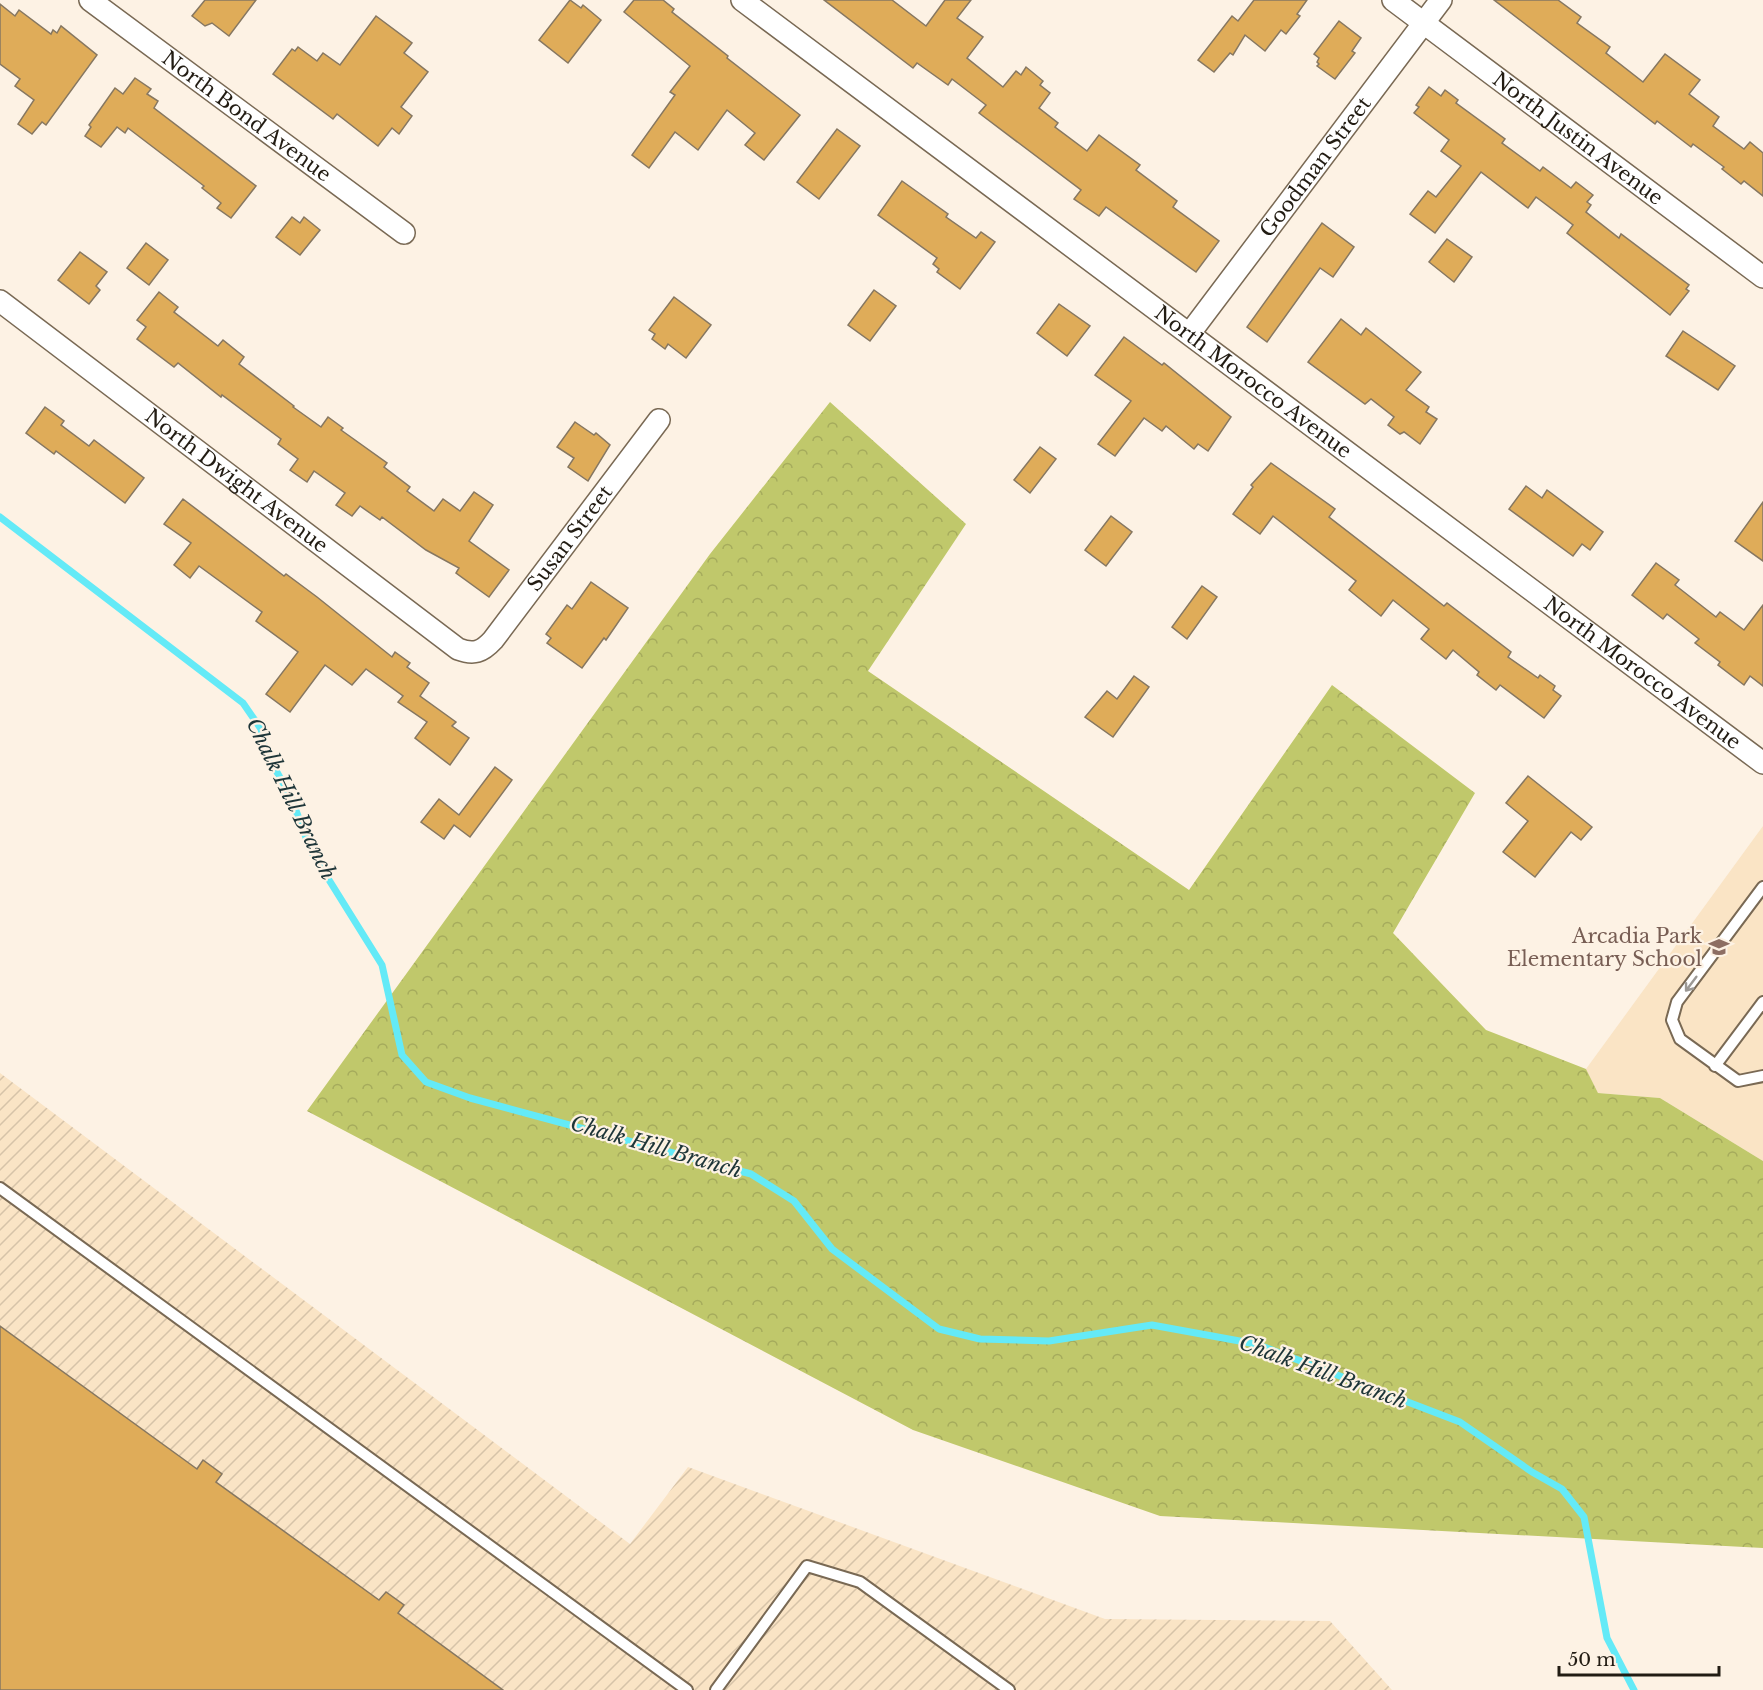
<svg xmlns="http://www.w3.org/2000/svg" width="1763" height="1690" viewBox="0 0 1763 1690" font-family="'Libre Baskerville',serif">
  <defs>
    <pattern id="industrial-furrows" width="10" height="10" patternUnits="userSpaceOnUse" patternTransform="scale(1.5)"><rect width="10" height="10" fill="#fae4c5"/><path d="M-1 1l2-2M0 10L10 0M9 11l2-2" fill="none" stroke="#d6c3a8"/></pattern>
    <pattern id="forest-crowns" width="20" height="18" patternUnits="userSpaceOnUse" patternTransform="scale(1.5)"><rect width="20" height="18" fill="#c0c86b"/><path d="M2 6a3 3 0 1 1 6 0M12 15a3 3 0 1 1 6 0" fill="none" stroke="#a5ab5c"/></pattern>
  </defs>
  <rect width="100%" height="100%" fill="#fdf2e4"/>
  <!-- built -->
  <path fill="#fae4c5" d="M 1763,826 L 1763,1161 L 1660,1098 L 1598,1093 L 1586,1069 Z"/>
  <!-- industrial -->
  <path fill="url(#industrial-furrows)" d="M 0,1073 L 630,1544 L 688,1467 L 1105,1619 L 1330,1621 L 1392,1690 L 0,1690 Z"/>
  <!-- forest -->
  <path fill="url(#forest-crowns)" d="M 830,402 L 966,524 L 868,671 L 1189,890 L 1332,685 L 1475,793 L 1393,933 L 1486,1030 L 1586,1069 L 1598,1093 L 1660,1098 L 1763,1161 L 1763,1548 L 1160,1516 L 913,1430 L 307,1111 L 710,554 Z"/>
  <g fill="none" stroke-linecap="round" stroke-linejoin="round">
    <!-- stream -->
    <path stroke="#64eaf7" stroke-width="7" d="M 0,517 L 243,703 L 261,729 L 265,751 L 291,797 L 311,851 L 382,965 L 402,1055 L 426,1082 L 470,1098 L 751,1174 L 794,1201 L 832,1249 L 939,1329 L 980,1339 L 1049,1341 L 1152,1325 L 1256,1344 L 1460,1422 L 1532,1472 L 1562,1489 L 1584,1517 L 1607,1638 L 1634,1690"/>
  </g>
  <!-- building -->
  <g fill="#dfac59" stroke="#867761" stroke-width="1.5">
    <path d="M 205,0 L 256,0 L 229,36 L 212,23 L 205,26 L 192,16 Z"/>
    <path d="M 570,0 L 581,8 L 583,5 L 601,20 L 568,63 L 539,40 Z"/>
    <path d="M 634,0 L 663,0 L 674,9 L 672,12 L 728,56 L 727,58 L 800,115 L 764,160 L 745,145 L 755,133 L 727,110 L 698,150 L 675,132 L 649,168 L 632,155 L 675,95 L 670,92 L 690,66 L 624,12 Z"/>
    <path d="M 824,0 L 892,0 L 926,26 L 945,0 L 971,0 L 957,18 L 983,37 L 967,58 L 1003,87 L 1016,71 L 1021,75 L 1026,67 L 1043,81 L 1040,85 L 1050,93 L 1039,108 L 1058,123 L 1055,127 L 1087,151 L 1099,135 L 1140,165 L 1136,170 L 1177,201 L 1173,207 L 1219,241 L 1196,272 L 1106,207 L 1099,216 L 1074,199 L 1081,190 L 979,113 L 986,105 L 952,79 L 948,85 L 917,63 L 913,68 Z"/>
    <path d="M 1254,0 L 1307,0 L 1297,14 L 1300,16 L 1286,34 L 1281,30 L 1265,51 L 1245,35 L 1233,55 L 1230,53 L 1214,72 L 1198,60 L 1232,16 L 1238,21 Z"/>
    <path d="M 1494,0 L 1558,0 L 1581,17 L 1577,23 L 1610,47 L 1606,53 L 1643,82 L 1665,54 L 1700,80 L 1689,94 L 1719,117 L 1713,126 L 1744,149 L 1750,142 L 1763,153 L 1763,196 L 1744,181 L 1741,184 L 1722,169 L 1724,167 L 1693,144 L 1691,147 L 1657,121 L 1655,124 Z"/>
    <path d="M 0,4 L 15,16 L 19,10 L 51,34 L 53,30 L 57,33 L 61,26 L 97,55 L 46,125 L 42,122 L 32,134 L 18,124 L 34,100 L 15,86 L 20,79 L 0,64 Z"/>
    <path d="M 376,16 L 412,43 L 404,53 L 428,72 L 401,107 L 412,116 L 399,134 L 392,128 L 378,146 L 337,114 L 333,119 L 273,74 L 292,49 L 295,51 L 298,47 L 317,61 L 323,53 L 340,65 Z"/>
    <path d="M 1339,21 L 1361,38 L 1352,51 L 1355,53 L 1335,79 L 1317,66 L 1319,64 L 1317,62 L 1319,58 L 1314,54 Z"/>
    <path d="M 135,78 L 151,89 L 147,94 L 158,101 L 154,108 L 256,186 L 231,218 L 217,208 L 221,203 L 202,188 L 204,186 L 128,128 L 125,133 L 117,127 L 101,147 L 85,136 L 91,127 L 89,125 L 115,88 L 123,94 Z"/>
    <path d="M 1429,87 L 1441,96 L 1445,90 L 1458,100 L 1456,103 L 1505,139 L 1502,143 L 1540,171 L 1543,167 L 1571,188 L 1576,182 L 1593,195 L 1587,202 L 1591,205 L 1586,212 L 1619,238 L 1621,234 L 1689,285 L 1686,289 L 1689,291 L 1670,315 L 1567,233 L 1573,225 L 1536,197 L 1528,208 L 1481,172 L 1435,233 L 1410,214 L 1428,191 L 1436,197 L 1461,166 L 1441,151 L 1449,140 L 1414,113 L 1419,107 L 1416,105 Z"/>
    <path d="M 837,129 L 860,146 L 819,199 L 797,182 Z"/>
    <path d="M 902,181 L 948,214 L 946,217 L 976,238 L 981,232 L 995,242 L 960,289 L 937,272 L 939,269 L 933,264 L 937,258 L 878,215 Z"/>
    <path d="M 292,217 L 300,223 L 304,217 L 320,230 L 300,255 L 276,237 Z"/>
    <path d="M 1322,223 L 1354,247 L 1333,277 L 1320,268 L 1267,342 L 1247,327 Z"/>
    <path d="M 1447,239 L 1472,257 L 1454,282 L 1429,262 Z"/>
    <path d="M 146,243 L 168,260 L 149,285 L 127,268 Z"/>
    <path d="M 80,252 L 107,272 L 96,286 L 100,290 L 89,304 L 58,280 Z"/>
    <path d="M 874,290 L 896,306 L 870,341 L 848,325 Z"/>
    <path d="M 159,292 L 178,307 L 174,312 L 218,346 L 223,340 L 244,357 L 239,364 L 294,406 L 293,407 L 321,427 L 328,417 L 343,428 L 341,430 L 387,463 L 384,467 L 410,487 L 407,491 L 434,511 L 443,499 L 460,511 L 474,492 L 493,505 L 469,541 L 509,570 L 489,597 L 456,573 L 459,568 L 426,550 L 382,517 L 380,520 L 360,506 L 352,516 L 336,505 L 345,493 L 314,471 L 307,482 L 290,470 L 298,459 L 278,444 L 281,439 L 222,395 L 221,397 L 178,363 L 174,367 L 137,339 L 146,327 L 137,320 Z"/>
    <path d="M 674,297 L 711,325 L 686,358 L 668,344 L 665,349 L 652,339 L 655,334 L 649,330 Z"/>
    <path d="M 1059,304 L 1090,326 L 1067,356 L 1037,333 Z"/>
    <path d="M 1341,319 L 1361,335 L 1366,328 L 1421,372 L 1406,390 L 1429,407 L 1426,412 L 1437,419 L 1420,444 L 1404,432 L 1400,434 L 1388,425 L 1394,417 L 1371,399 L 1365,404 L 1308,362 Z"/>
    <path d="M 1683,331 L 1735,366 L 1718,390 L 1666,356 Z"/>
    <path d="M 1124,337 L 1162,365 L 1164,363 L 1231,417 L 1208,451 L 1198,444 L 1194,449 L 1166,426 L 1162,431 L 1144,418 L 1115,456 L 1098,444 L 1131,401 L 1095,375 Z"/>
    <path d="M 45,407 L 64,421 L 61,425 L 89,446 L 94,440 L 144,478 L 125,503 L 56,451 L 54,454 L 26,433 Z"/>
    <path d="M 575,422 L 594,435 L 596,433 L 610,445 L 588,481 L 568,467 L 574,458 L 557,447 Z"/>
    <path d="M 1040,447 L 1056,459 L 1030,493 L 1014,480 Z"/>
    <path d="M 1271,463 L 1335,509 L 1329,517 L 1444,606 L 1447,603 L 1511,652 L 1508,657 L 1538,678 L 1540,675 L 1555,686 L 1553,690 L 1561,696 L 1544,718 L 1500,685 L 1496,690 L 1477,675 L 1479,672 L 1453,650 L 1446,659 L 1421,639 L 1429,629 L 1393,600 L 1381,616 L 1349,590 L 1356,581 L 1273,516 L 1260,534 L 1233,514 L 1253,487 L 1251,485 Z"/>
    <path d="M 1526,486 L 1542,498 L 1547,490 L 1603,532 L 1590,550 L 1582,544 L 1573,556 L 1509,509 Z"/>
    <path d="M 183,499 L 284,576 L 286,574 L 317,597 L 392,657 L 395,652 L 410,663 L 407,667 L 429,683 L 420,696 L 456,722 L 452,726 L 469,738 L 450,765 L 415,738 L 427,722 L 398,702 L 403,696 L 366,669 L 352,685 L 325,665 L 290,712 L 266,694 L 298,652 L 256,621 L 262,612 L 199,566 L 190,578 L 174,565 L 191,543 L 164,524 Z"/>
    <path d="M 1763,502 L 1763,561 L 1735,541 Z"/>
    <path d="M 1111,516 L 1132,532 L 1106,566 L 1085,550 Z"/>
    <path d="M 1656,563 L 1679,580 L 1675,585 L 1716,617 L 1720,612 L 1744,630 L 1763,605 L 1763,686 L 1750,676 L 1744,685 L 1718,665 L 1720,662 L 1695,643 L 1699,639 L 1667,614 L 1663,619 L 1632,595 Z"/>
    <path d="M 591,582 L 628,608 L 606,640 L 604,638 L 582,668 L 547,643 L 551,638 L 546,634 L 567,605 L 572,609 Z"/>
    <path d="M 1202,586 L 1217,597 L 1187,639 L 1172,627 Z"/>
    <path d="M 1134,676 L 1149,687 L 1113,737 L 1085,717 L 1107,691 L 1117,699 Z"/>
    <path d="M 495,767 L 512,780 L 470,837 L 454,825 L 444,839 L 421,822 L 439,799 L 459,815 Z"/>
    <path d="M 1528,776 L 1592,827 L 1581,840 L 1571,832 L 1535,877 L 1503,852 L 1528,821 L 1506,803 Z"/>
    <path d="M 0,1326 L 197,1469 L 203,1460 L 222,1474 L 216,1482 L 379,1600 L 386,1592 L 404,1605 L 398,1613 L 503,1690 L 0,1690 Z"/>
  </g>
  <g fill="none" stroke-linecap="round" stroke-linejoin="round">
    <!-- service casing -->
    <g stroke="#796954" stroke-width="14">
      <g id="service">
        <path d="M 1763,887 L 1677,1002 L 1672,1020 L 1680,1039 L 1738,1081 L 1763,1076"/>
        <path d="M 1715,1066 L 1763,1002"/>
        <path d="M 0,1188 L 687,1690"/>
        <path d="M 716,1690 L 807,1566 L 860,1582 L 1009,1690"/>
      </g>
    </g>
    <!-- minor casing -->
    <g stroke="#796954" stroke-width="24">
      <g id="minor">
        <path id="s1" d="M 90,0 L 404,233"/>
        <path id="s2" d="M 742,0 L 1763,763"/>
        <path id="s3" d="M 1393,0 L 1763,277"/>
        <path id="s4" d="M 0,301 L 458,649 C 474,655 482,652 493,640 L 659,420"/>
        <path id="s5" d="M 1190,333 L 1441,0"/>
      </g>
    </g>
    <!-- service -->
    <use href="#service" stroke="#fff" stroke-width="10"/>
    <!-- minor -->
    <use href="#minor" stroke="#fff" stroke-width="21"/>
  </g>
  <!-- one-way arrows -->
  <defs><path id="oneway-shaft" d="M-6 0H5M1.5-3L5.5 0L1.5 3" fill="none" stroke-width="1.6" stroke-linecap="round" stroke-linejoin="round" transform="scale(1.5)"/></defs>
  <use stroke="#9c9995" href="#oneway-shaft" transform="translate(1691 984) rotate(127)"/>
  <!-- icons -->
  <defs>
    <g id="school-bare" transform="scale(1.62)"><path d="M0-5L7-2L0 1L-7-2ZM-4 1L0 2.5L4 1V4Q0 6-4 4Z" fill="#8d6e63" stroke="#fdf2e4" stroke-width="2.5" paint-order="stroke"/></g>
  </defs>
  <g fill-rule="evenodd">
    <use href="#school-bare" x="1719" y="947"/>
  </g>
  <g text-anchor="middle" stroke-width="4.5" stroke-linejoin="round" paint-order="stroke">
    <!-- street labels -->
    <g font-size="20" fill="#221c13" stroke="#fdf2e4">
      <text dy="7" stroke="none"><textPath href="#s1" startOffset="195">North Bond Avenue</textPath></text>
      <text dy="7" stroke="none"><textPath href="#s3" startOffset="231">North Justin Avenue</textPath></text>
      <text dy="7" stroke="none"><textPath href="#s5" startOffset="208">Goodman Street</textPath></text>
      <text dy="7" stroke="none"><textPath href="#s2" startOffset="638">North Morocco Avenue</textPath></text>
      <text dy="7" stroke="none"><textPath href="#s4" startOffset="297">North Dwight Avenue</textPath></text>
      <text dy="7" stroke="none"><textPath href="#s4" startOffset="742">Susan Street</textPath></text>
      <text dy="7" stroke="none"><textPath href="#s2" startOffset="1124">North Morocco Avenue</textPath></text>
    </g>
    <!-- education labels -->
    <g font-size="20" fill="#785e54" stroke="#fdf2e4" text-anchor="end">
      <text x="1702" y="943">Arcadia Park<tspan x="1702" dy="23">Elementary School</tspan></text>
    </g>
    <!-- water labels -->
    <g font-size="21" font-style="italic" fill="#1e3538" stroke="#fdf2e4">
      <text transform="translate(291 799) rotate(64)" y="7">Chalk Hill Branch</text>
      <text transform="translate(656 1147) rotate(16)" y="7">Chalk Hill Branch</text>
      <text transform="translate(1323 1372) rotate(20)" y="7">Chalk Hill Branch</text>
    </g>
  </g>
  <!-- scale -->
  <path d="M1559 1666v9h160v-9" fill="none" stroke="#221c13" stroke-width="3"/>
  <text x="1568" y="1666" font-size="18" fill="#221c13" stroke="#fdf2e4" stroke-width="4.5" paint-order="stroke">50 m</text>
</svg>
